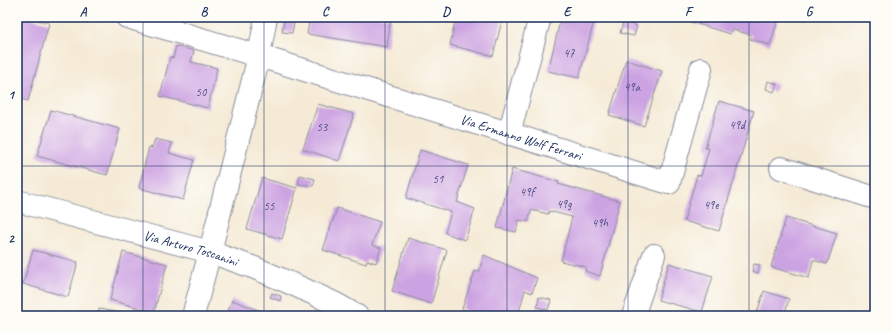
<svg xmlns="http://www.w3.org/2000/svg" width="892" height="333" viewBox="0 0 892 333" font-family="Caveat,sans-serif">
  <rect width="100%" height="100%" fill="#fdfcf7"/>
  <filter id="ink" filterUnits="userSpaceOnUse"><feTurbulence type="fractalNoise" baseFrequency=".025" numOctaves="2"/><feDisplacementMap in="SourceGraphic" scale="8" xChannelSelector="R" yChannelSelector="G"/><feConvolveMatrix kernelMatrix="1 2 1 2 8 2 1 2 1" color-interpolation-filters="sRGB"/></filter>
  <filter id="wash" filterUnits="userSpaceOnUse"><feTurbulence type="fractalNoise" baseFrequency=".012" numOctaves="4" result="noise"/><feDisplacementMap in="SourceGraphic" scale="16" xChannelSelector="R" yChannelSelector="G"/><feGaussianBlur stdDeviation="0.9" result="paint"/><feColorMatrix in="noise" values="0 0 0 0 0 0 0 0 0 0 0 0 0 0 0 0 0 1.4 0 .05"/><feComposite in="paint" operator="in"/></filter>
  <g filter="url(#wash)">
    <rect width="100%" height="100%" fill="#f5ead5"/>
    <g id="blocks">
      <!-- building -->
      <g fill="#cca3e2">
        <path d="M 17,17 L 27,17 L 49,23 L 28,101 L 17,98 Z"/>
        <path d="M 285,17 L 295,17 L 292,33 L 282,32 Z"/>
        <path d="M 310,17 L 391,17 L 387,47 L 307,34 Z"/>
        <path d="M 456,17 L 503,17 L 493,56 L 450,45 Z"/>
        <path d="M 561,17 L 595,17 L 579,78 L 548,71 Z"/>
        <path d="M 689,17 L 779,17 L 770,45 L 750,39 L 752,35 L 741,32 L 732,29 L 730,34 L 688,21 Z"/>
        <path d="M 623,22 L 637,26 L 634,36 L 620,33 Z"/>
        <path d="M 176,46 L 194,51 L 191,62 L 217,68 L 208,108 L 160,96 L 170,57 L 173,58 Z"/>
        <path d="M 626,60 L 662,71 L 644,126 L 609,115 Z"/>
        <path d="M 768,81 L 777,84 L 774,92 L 766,89 Z"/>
        <path d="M 719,101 L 754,111 L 719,231 L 684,221 L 697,175 L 701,176 L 709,148 L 705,148 Z"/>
        <path d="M 318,104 L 354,114 L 339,161 L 303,149 Z"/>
        <path d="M 51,110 L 120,129 L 107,175 L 37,156 Z"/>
        <path d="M 155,139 L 172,143 L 169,153 L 194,160 L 183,200 L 139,188 L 149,147 L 152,148 Z"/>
        <path d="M 420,150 L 468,165 L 457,202 L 475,209 L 465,240 L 445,233 L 451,212 L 406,198 Z"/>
        <path d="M 512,169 L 559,182 L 558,184 L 620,201 L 600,276 L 585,271 L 586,267 L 561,261 L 572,217 L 549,211 L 548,214 L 531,210 L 528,222 L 519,220 L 516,232 L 497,228 Z"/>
        <path d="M 300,175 L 315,179 L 313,186 L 298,184 Z"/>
        <path d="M 262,178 L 297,188 L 282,239 L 247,229 Z"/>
        <path d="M 337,208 L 380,222 L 372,245 L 381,248 L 376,263 L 367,260 L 366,264 L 323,250 Z"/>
        <path d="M 786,218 L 837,233 L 827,264 L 813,260 L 809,278 L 771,267 Z"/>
        <path d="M 408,238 L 447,250 L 431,304 L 392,291 Z"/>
        <path d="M 33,250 L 78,262 L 68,297 L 23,284 Z"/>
        <path d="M 123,252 L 167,264 L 154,312 L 110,300 Z"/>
        <path d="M 484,255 L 537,278 L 532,293 L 525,290 L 518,316 L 481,316 L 462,309 L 475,271 L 479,272 Z"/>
        <path d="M 669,263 L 713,276 L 702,312 L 658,300 Z"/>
        <path d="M 754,264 L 760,265 L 758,273 L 752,271 Z"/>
        <path d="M 764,291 L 789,299 L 784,316 L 756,316 Z"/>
        <path d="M 272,293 L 281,296 L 280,301 L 270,297 Z"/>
        <path d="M 539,297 L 551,300 L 548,310 L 537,307 Z"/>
        <path d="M 232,300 L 274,316 L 226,316 Z"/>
        <path d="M 99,309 L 121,313 L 120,316 L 98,316 Z"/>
        <path d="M 535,310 L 555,316 L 534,316 Z"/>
      </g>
    </g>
  </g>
  <g filter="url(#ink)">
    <use href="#blocks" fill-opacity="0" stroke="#888c9a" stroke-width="1"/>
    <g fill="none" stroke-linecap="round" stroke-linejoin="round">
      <!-- minor casing -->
      <g stroke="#888c9a" stroke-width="24">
        <g id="minor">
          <path id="s1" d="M 127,17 L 272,60 L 669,183 L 701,69"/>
          <path d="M 509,134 L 540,17"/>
          <path d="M 781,168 L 875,198"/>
          <path id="s2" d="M 17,201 L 210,252 L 255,268 L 299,287 L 336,304 L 357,316"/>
          <path d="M 193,316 L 210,252 L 259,56 L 266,17"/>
          <path d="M 633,316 L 654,255"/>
        </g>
      </g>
      <!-- minor -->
      <use href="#minor" stroke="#fff" stroke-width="22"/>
    </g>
  </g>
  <!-- grid -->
  <path fill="none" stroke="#1b2f5e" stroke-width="1" stroke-opacity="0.55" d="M 143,17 L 143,316M 264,17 L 264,316M 385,17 L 385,316M 507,17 L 507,316M 628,17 L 628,316M 749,17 L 749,316M 17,166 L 875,166"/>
  <g text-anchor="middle" stroke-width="3.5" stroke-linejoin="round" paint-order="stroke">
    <!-- number labels -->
    <g font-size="12" fill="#474c7f">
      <text x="569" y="57">47</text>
      <text x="632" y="91">49a</text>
      <text x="201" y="96">50</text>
      <text x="737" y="129">49d</text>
      <text x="322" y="131">53</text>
      <text x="438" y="183">51</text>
      <text x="527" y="196">49f</text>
      <text x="564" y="208">49g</text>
      <text x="711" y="209">49e</text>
      <text x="269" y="210">55</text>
      <text x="600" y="227">49h</text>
    </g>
    <!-- street labels -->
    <g font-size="14" fill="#1b2f5e" stroke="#fdfcf7">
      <text dy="5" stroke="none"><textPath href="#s1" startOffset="412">Via Ermanno Wolf Ferrari</textPath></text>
      <text dy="5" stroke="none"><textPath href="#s2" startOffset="180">Via Arturo Toscanini</textPath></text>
    </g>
  </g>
  <!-- margin -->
  <rect width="892" height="333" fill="none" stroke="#fdfcf7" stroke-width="44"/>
  <rect x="22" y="22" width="848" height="289" fill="none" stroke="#1b2f5e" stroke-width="1.5"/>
  <g font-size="13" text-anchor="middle" font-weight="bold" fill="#1b2f5e">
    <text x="83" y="16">A</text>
    <text x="204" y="16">B</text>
    <text x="325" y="16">C</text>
    <text x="446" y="16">D</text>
    <text x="567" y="16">E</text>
    <text x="688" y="16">F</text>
    <text x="809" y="16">G</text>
    <text x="11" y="99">1</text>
    <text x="11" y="243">2</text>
  </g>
</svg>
